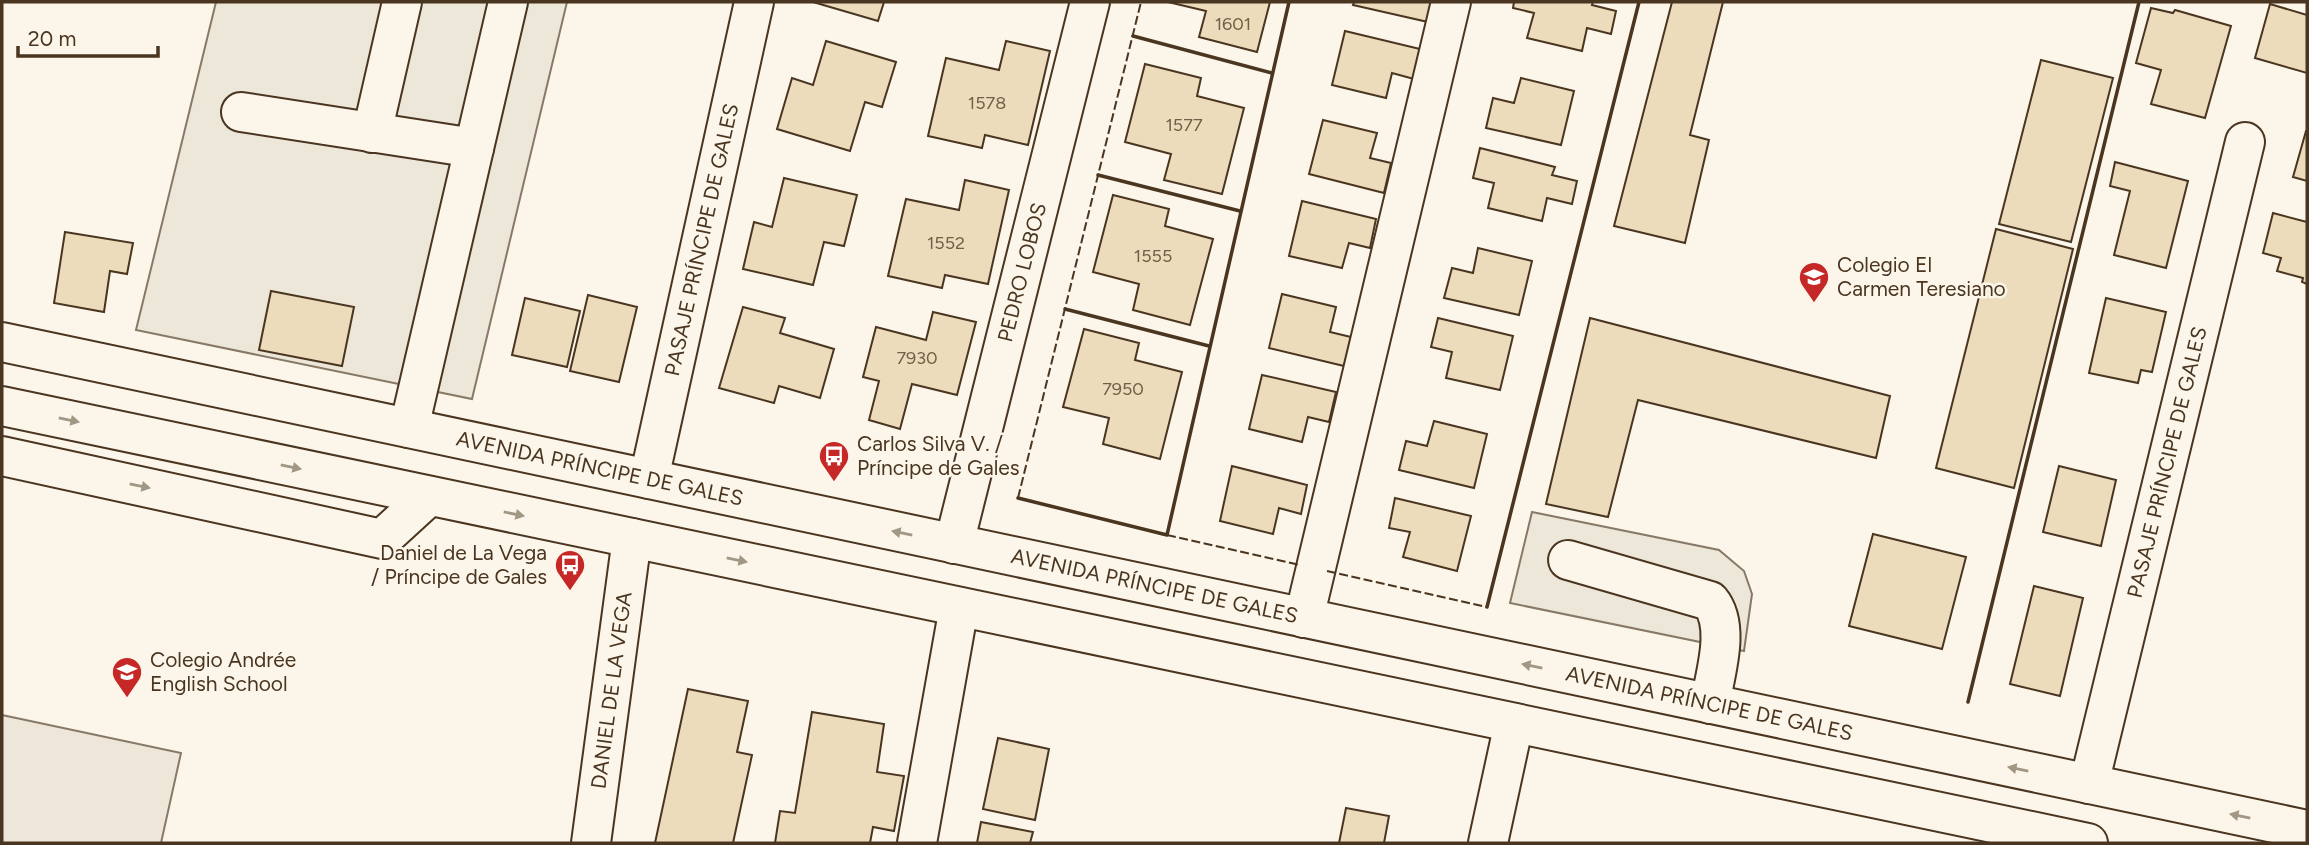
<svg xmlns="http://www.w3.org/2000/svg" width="2309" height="845" viewBox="0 0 2309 845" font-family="Figtree,sans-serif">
  <rect width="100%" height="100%" fill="#fbf6e9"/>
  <!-- green -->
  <path fill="#ede6d9" stroke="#887966" stroke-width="2" d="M 2,715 L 181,753 L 161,843 L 2,843 Z"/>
  <!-- parking -->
  <g fill="#ede7d9" stroke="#887966" stroke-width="2">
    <path d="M 216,2 L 567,2 L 472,399 L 136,330 Z"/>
    <path d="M 1532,512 L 1719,550 L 1744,571 L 1752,594 L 1744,651 L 1510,603 Z"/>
  </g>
  <!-- building -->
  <g fill="#ecdcbc" stroke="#4a3520" stroke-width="2">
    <path d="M 813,2 L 884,2 L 878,21 Z"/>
    <path d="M 1168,2 L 1270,2 L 1257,52 L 1199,37 L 1206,11 Z"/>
    <path d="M 1354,2 L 1433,2 L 1428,22 L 1353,5 Z"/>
    <path d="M 1514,2 L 1593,2 L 1592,5 L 1616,11 L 1611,34 L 1587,28 L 1582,51 L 1527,38 L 1534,13 L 1513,8 Z"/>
    <path d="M 1672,2 L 1723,2 L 1690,135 L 1709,140 L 1685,243 L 1614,226 Z"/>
    <path d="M 2270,4 L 2307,15 L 2307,73 L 2255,58 Z"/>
    <path d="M 2151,8 L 2173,13 L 2175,10 L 2231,26 L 2205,118 L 2151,104 L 2161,70 L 2136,63 Z"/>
    <path d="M 1345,31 L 1420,49 L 1414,79 L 1392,73 L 1386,98 L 1332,85 Z"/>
    <path d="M 826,41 L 896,62 L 882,107 L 865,102 L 850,151 L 777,129 L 792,78 L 813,85 Z"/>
    <path d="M 1006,41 L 1050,51 L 1028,145 L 985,135 L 982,148 L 928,136 L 946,58 L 999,70 Z"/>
    <path d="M 2041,60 L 2113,78 L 2071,242 L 1999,224 Z"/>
    <path d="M 1145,64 L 1201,78 L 1197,96 L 1244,108 L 1222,194 L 1164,180 L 1171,154 L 1125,142 Z"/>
    <path d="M 1521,78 L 1574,91 L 1561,145 L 1486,128 L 1493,98 L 1514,103 Z"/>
    <path d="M 1323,120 L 1377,133 L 1370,158 L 1391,163 L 1384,193 L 1309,174 Z"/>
    <path d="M 2306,131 L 2307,131 L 2307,181 L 2293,177 Z"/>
    <path d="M 1480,148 L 1555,167 L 1552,175 L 1577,181 L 1572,204 L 1547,198 L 1542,221 L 1488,208 L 1494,183 L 1473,178 Z"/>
    <path d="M 2115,162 L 2188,181 L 2166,268 L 2114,255 L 2130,191 L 2110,186 Z"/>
    <path d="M 784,178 L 857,195 L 844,246 L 824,242 L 813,285 L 743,269 L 754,222 L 772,227 Z"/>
    <path d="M 965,180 L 1009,190 L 988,284 L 945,275 L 942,288 L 888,276 L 906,199 L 959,210 Z"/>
    <path d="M 1113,195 L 1169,209 L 1165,226 L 1213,239 L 1190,325 L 1133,310 L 1139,284 L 1093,272 Z"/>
    <path d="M 1302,201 L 1376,219 L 1370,248 L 1349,243 L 1342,268 L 1289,256 Z"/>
    <path d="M 2273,213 L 2307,222 L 2307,284 L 2302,282 L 2303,278 L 2277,271 L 2281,258 L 2263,253 Z"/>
    <path d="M 1996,229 L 2073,249 L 2014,488 L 1936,468 Z"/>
    <path d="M 65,232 L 133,243 L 127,274 L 110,271 L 104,312 L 54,303 Z"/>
    <path d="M 1478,248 L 1532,261 L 1519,315 L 1444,298 L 1452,268 L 1473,273 Z"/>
    <path d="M 271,291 L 354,307 L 342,366 L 259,350 Z"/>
    <path d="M 1282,294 L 1336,307 L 1330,332 L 1351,337 L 1344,366 L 1269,348 Z"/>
    <path d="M 588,295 L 637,307 L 619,382 L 570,371 Z"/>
    <path d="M 525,298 L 580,311 L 567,367 L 512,355 Z"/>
    <path d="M 2106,298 L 2166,312 L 2152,372 L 2141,370 L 2138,383 L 2089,373 Z"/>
    <path d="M 743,307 L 785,318 L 780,333 L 834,349 L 820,398 L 779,386 L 774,403 L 719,388 Z"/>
    <path d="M 933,312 L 976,322 L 957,395 L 912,384 L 900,429 L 869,420 L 879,381 L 863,377 L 876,327 L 926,340 Z"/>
    <path d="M 1438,318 L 1513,336 L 1500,390 L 1446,378 L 1452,352 L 1431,347 Z"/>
    <path d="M 1590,318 L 1890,396 L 1876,458 L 1638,400 L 1608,517 L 1546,504 Z"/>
    <path d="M 1084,329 L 1139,343 L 1135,360 L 1182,372 L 1160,459 L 1103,444 L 1109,418 L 1063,407 Z"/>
    <path d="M 1262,375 L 1336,392 L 1329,422 L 1308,417 L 1302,442 L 1249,429 Z"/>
    <path d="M 1434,421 L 1487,434 L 1474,488 L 1399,470 L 1406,441 L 1427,446 Z"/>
    <path d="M 1232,466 L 1307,485 L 1301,514 L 1279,508 L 1273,534 L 1220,521 Z"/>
    <path d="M 2059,466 L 2116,480 L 2101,546 L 2043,532 Z"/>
    <path d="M 1395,498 L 1471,516 L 1457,571 L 1403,557 L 1410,532 L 1389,528 Z"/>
    <path d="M 1873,534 L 1966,557 L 1942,649 L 1849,626 Z"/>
    <path d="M 2034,586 L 2083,598 L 2060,696 L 2010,684 Z"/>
    <path d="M 688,689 L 748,701 L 737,752 L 752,755 L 733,843 L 655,843 Z"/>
    <path d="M 812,712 L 884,724 L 877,772 L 904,776 L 894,831 L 873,827 L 870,843 L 775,843 L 780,811 L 795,813 Z"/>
    <path d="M 998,738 L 1049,749 L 1035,820 L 983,809 Z"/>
    <path d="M 1346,808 L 1389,816 L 1384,843 L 1339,843 Z"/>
    <path d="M 981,822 L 1033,832 L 1030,843 L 977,843 Z"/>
  </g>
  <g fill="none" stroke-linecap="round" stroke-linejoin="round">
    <!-- minor casing -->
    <g stroke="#4a3520" stroke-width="42">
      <g id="minor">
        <path d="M 241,112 L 474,148"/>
        <path d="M 372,133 L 402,2"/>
        <path d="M 409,428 L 508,2"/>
        <path d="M 2,456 L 382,539 L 429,496"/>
        <path id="s1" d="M 649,479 L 754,2"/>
        <path id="s2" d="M 954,544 L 1090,2"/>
        <path d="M 1568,560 L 1710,601 C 1731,626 1715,674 1710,704"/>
        <path d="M 1304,618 L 1451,2"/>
        <path id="s3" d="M 2089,784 L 2245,142"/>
        <path id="s4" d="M 591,843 L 632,538"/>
        <path d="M 917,843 L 959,607"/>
        <path d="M 1488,843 L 1514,723"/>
      </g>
    </g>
    <!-- major casing -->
    <g stroke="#4a3520" stroke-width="42">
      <g id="major">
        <path id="s5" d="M 2,342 L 2307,830"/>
        <path d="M 2,406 L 2088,843"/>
      </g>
    </g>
    <!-- minor -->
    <use href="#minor" stroke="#fbf6e9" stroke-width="38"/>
    <!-- major -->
    <use href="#major" stroke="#fbf6e9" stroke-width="38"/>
    <!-- fence -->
    <g stroke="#4a3520" stroke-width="2" stroke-dasharray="9 3.5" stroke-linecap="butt">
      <path d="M 1018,498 L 1141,2"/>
      <path d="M 1167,535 L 1300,565"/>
      <path d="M 1327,571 L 1487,607"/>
    </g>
    <!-- wall -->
    <g stroke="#4a3520" stroke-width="3.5">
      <path d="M 1133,36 L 1272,73"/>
      <path d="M 1098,175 L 1240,211"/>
      <path d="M 1065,309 L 1209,346"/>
      <path d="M 1018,498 L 1167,535 L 1289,2"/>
      <path d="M 1487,607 L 1639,2"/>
      <path d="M 1968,702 L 2139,2"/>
    </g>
  </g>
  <!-- one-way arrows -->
  <defs><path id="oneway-solid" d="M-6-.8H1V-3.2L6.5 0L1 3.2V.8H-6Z" transform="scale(1.75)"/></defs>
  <g fill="#a29684">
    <use href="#oneway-solid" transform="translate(69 420) rotate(12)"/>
    <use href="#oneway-solid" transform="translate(291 467) rotate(12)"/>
    <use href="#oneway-solid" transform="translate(140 486) rotate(12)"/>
    <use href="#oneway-solid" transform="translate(514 514) rotate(12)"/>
    <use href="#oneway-solid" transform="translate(902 533) rotate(-168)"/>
    <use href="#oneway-solid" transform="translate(737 560) rotate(12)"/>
    <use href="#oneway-solid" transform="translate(1532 666) rotate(-168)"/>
    <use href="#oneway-solid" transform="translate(2018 769) rotate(-168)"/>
    <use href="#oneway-solid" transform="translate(2240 816) rotate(-168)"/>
  </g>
  <!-- icons -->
  <defs>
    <g id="school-pin" transform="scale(1.575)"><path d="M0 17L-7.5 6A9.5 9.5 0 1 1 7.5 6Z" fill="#c62828" stroke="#fbf6e9"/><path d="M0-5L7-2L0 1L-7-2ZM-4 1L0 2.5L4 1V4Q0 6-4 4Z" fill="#fff"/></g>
    <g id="bus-pin" transform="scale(1.575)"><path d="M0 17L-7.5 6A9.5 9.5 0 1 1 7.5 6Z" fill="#c62828" stroke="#fbf6e9"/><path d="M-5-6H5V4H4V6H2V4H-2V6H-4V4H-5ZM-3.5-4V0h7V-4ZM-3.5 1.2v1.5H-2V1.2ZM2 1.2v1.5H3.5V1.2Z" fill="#fff"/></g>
  </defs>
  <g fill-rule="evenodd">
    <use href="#school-pin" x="1814" y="277"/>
    <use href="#bus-pin" x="834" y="456"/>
    <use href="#bus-pin" x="570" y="565"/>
    <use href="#school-pin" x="127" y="672"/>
  </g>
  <g text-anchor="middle" stroke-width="5" stroke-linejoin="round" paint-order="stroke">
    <!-- number labels -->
    <g font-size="18" fill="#725f47">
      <text x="1233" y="30">1601</text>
      <text x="987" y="109">1578</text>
      <text x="1184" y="131">1577</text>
      <text x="946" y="249">1552</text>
      <text x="1153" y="262">1555</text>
      <text x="917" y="364">7930</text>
      <text x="1123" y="395">7950</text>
    </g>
    <!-- street labels -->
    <g font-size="21" fill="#4a3520" stroke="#fbf6e9">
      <text dy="7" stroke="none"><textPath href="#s1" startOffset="245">PASAJE PRÍNCIPE DE GALES</textPath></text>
      <text dy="7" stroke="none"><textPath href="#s2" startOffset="280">PEDRO LOBOS</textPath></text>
      <text dy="7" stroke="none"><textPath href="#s3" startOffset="331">PASAJE PRÍNCIPE DE GALES</textPath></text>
      <text dy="7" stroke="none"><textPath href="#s5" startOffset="611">AVENIDA PRÍNCIPE DE GALES</textPath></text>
      <text dy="7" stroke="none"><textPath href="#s5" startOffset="1178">AVENIDA PRÍNCIPE DE GALES</textPath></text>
      <text dy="7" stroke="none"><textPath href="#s4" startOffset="154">DANIEL DE LA VEGA</textPath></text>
      <text dy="7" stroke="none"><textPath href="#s5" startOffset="1745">AVENIDA PRÍNCIPE DE GALES</textPath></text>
    </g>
    <!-- poi labels -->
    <g font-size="21" fill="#4a3520" stroke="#fbf6e9" text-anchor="start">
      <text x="1837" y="272">Colegio El<tspan x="1837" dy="24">Carmen Teresiano</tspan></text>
      <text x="857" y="451">Carlos Silva V. /<tspan x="857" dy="24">Príncipe de Gales</tspan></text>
      <text x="547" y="560" text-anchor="end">Daniel de La Vega<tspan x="547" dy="24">/ Príncipe de Gales</tspan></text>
      <text x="150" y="667">Colegio Andrée<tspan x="150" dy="24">English School</tspan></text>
    </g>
  </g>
  <!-- border -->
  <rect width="2309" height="845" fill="none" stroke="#4a3520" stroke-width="7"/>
  <!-- scale -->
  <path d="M18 46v10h140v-10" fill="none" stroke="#4a3520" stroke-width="3.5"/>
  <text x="28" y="46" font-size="21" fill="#4a3520" stroke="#fbf6e9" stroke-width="5" paint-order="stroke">20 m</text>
</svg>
